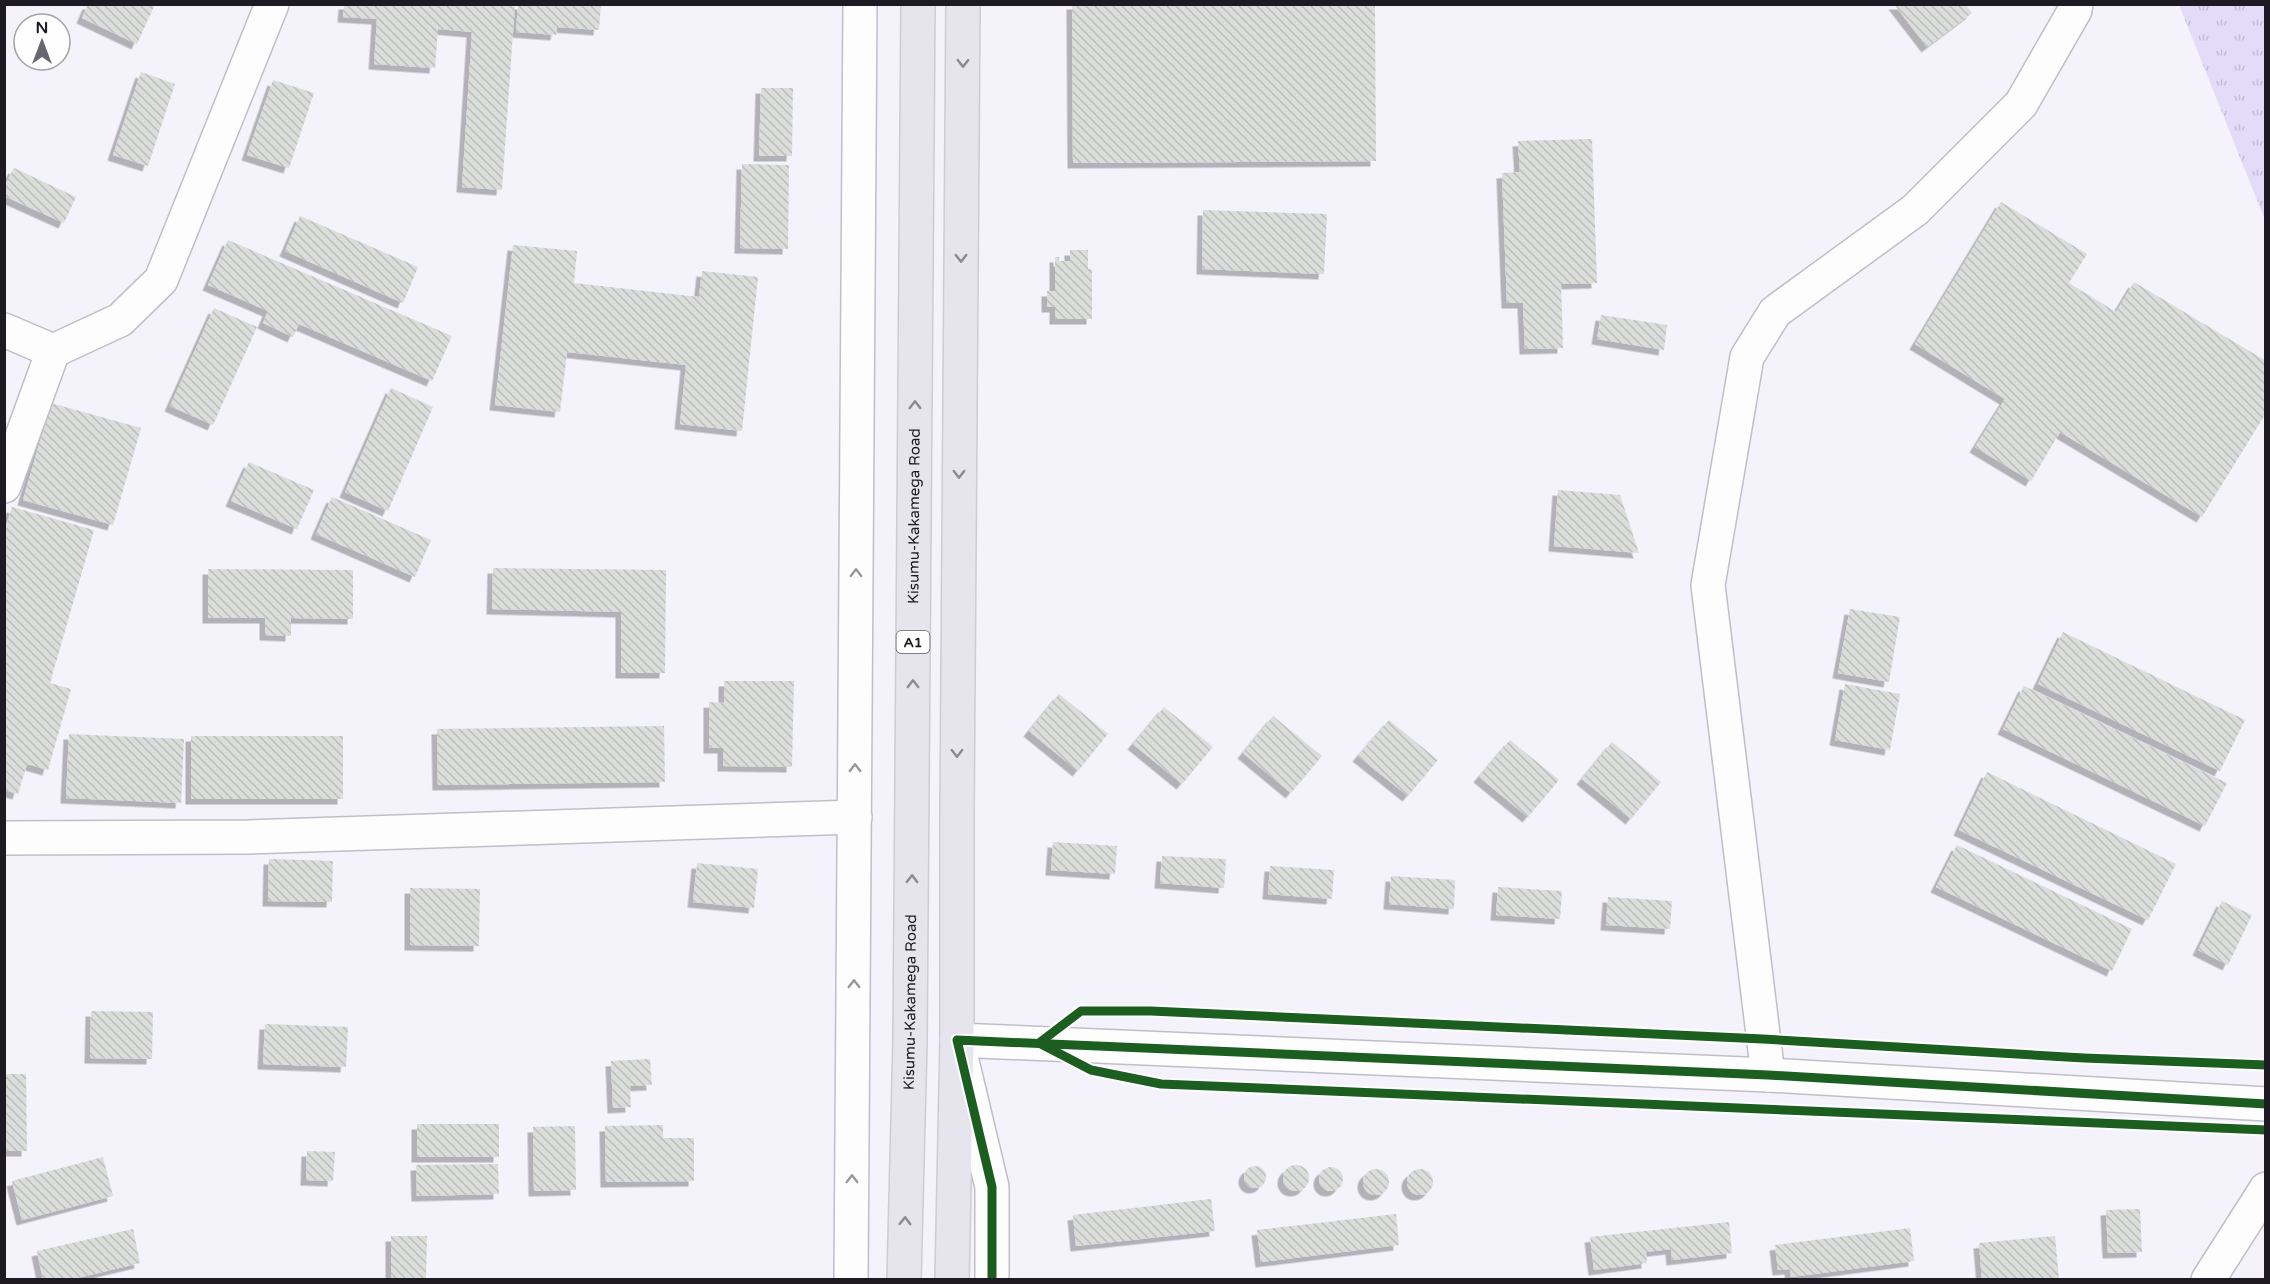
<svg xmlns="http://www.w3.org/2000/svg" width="2270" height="1284" viewBox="0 0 2270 1284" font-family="'Varela Round',sans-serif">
  <defs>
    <pattern id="grass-tufts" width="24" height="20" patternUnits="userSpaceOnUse" patternTransform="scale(1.5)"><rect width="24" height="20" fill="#e3dcf8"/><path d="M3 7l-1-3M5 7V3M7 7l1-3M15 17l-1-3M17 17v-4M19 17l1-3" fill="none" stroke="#c2bcd4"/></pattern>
    <pattern id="building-back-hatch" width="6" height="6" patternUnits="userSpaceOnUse" patternTransform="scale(1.5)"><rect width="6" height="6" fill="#dbdddb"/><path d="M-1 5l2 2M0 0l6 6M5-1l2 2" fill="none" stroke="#bcbdbc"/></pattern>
    <filter id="shadow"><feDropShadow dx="-5.5" dy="5.5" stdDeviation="0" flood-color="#0004"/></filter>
  </defs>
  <rect width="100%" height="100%" fill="#f4f2fa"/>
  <!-- grass -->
  <path fill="url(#grass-tufts)" d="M 2179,5 L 2265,5 L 2265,220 Z"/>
  <!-- building -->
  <g fill="url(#building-back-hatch)" filter="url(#shadow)">
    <path d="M 88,4 L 155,4 L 137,44 L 82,18 Z"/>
    <path d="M 344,4 L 515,4 L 502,190 L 462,187 L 472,32 L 438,29 L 435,68 L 374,64 L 377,19 L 343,17 Z"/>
    <path d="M 518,4 L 601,4 L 599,30 L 557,27 L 556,35 L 516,32 Z"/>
    <path d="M 1072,4 L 1375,4 L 1376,161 L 1073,163 Z"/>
    <path d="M 1894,4 L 1965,4 L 1972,13 L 1927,47 Z"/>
    <path d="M 141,72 L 175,84 L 148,166 L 113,155 Z"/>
    <path d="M 273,80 L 314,93 L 289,168 L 247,155 Z"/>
    <path d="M 761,88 L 793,88 L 792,156 L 759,156 Z"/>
    <path d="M 1592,139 L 1597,283 L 1561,284 L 1563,348 L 1525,349 L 1523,303 L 1507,303 L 1502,173 L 1520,172 L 1518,141 Z"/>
    <path d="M 742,164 L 789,165 L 788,249 L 740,248 Z"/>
    <path d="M 14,168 L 76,197 L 64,223 L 4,196 L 4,187 Z"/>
    <path d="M 2001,202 L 2087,254 L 2069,283 L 2116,312 L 2134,282 L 2266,361 L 2266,413 L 2202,517 L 2060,432 L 2031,481 L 1975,447 L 2005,399 L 1915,344 Z"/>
    <path d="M 1203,210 L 1327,214 L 1324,274 L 1202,269 Z"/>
    <path d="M 300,216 L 418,267 L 403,303 L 285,251 Z"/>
    <path d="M 228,240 L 452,336 L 432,381 L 299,324 L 293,337 L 263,323 L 268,311 L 208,285 Z"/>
    <path d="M 513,245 L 577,251 L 574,283 L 699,297 L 702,271 L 758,277 L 742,431 L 680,424 L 686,365 L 567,352 L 560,412 L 495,405 Z"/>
    <path d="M 1070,250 L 1088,250 L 1088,269 L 1092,269 L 1092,319 L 1055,319 L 1055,307 L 1047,307 L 1047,291 L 1055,291 L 1055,257 L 1059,257 L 1059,261 L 1070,261 Z"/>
    <path d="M 214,308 L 257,327 L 213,425 L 170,406 Z"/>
    <path d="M 1601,315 L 1667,325 L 1664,350 L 1597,339 Z"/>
    <path d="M 391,388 L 433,407 L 388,511 L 345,492 Z"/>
    <path d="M 51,403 L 141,428 L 113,525 L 23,500 Z"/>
    <path d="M 249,462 L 314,490 L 297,529 L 231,501 Z"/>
    <path d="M 1558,490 L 1620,495 L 1639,553 L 1554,546 Z"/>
    <path d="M 332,497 L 431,540 L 415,577 L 316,534 Z"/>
    <path d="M 12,507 L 94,530 L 50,683 L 71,689 L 48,770 L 27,764 L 18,794 L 4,790 L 4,532 Z"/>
    <path d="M 493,568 L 666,570 L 665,673 L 621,673 L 621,612 L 492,609 Z"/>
    <path d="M 208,569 L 353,570 L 353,619 L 291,618 L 291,636 L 265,635 L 265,618 L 208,618 Z"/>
    <path d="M 1850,609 L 1900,617 L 1889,682 L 1838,673 Z"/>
    <path d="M 2063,632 L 2245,720 L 2220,771 L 2038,684 Z"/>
    <path d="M 724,681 L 794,681 L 792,767 L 723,766 L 723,748 L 709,748 L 709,702 L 724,703 Z"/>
    <path d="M 1845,684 L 1900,694 L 1890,750 L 1835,740 Z"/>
    <path d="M 2024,686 L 2227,783 L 2205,826 L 2003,729 Z"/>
    <path d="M 1059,694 L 1108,734 L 1078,771 L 1029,731 Z"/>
    <path d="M 1164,707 L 1213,747 L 1182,784 L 1133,744 Z"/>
    <path d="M 1273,716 L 1322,756 L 1291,793 L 1243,753 Z"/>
    <path d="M 1389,720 L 1438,760 L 1408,796 L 1358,756 Z"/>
    <path d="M 664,726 L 665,782 L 438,785 L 437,729 Z"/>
    <path d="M 69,734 L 184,739 L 181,803 L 66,798 Z"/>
    <rect x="191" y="736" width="152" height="63"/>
    <path d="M 1510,740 L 1559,780 L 1528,817 L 1479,777 Z"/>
    <path d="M 1612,742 L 1661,782 L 1631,819 L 1582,779 Z"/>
    <path d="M 1987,772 L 2176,864 L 2148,920 L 1959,830 Z"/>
    <path d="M 1053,842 L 1117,846 L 1115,874 L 1051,870 Z"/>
    <path d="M 1957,845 L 2132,929 L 2112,971 L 1936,887 Z"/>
    <path d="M 1162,856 L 1226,859 L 1224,888 L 1160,883 Z"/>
    <path d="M 269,859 L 333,861 L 332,902 L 268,901 Z"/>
    <path d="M 697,863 L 758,869 L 754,908 L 693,902 Z"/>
    <path d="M 1270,866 L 1334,870 L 1332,899 L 1268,894 Z"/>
    <path d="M 1391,876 L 1455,880 L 1454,909 L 1389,904 Z"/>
    <path d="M 1498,887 L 1562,891 L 1560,919 L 1496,915 Z"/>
    <path d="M 410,888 L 480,889 L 479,946 L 410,945 Z"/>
    <path d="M 1608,897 L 1672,901 L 1670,929 L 1606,925 Z"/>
    <path d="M 2222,901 L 2252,915 L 2228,965 L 2198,950 Z"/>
    <path d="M 91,1011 L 153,1012 L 152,1059 L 90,1058 Z"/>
    <path d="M 265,1024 L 348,1027 L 346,1067 L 263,1064 Z"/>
    <path d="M 650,1059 L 652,1085 L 630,1086 L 631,1107 L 613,1108 L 611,1061 Z"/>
    <path d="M 5,1074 L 26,1074 L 27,1151 L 5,1151 Z"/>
    <rect x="417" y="1124" width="82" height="33"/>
    <path d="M 663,1125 L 663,1138 L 694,1138 L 694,1181 L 606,1182 L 605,1126 Z"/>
    <path d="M 575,1126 L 576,1190 L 534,1191 L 533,1127 Z"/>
    <path d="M 307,1151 L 335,1152 L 333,1181 L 306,1180 Z"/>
    <path d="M 103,1157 L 113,1196 L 22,1220 L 12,1181 Z"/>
    <path d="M 498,1164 L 499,1194 L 417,1196 L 416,1165 Z"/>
    <circle cx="1296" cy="1178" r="13"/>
    <circle cx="1255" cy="1177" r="11"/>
    <circle cx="1331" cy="1179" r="12"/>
    <circle cx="1420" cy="1182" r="13"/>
    <circle cx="1376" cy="1182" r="13"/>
    <path d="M 1211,1199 L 1215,1231 L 1076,1246 L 1073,1215 Z"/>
    <path d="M 2140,1209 L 2142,1252 L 2108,1253 L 2106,1210 Z"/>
    <path d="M 1396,1214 L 1399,1245 L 1261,1262 L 1257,1230 Z"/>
    <path d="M 1729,1222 L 1732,1253 L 1672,1260 L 1671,1249 L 1646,1252 L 1647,1263 L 1594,1270 L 1590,1237 Z"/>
    <path d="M 1910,1228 L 1914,1261 L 1791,1277 L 1790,1269 L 1778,1270 L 1775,1245 Z"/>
    <path d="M 133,1229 L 140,1263 L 69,1280 L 43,1280 L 37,1251 Z"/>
    <path d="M 391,1236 L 427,1236 L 426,1280 L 391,1280 Z"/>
    <path d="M 2055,1236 L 2059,1279 L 1982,1280 L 1979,1243 Z"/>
  </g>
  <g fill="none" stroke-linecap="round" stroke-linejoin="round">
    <!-- minor casing -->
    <g stroke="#c1bec7" stroke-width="36">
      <g id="minor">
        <path d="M 4,330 L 53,351"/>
        <path d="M 4,486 L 53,351 L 120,320 L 161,280 L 272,4"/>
        <path d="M 4,838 L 248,837 L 855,817"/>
        <path d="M 1768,1075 L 1708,585 L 1747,357 L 1775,312 L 1915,210 L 2021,104 L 2075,10 L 2076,4"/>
        <path d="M 851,1280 L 860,4"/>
        <path d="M 992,1280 L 992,1187 L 957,1040 L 1768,1075 L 2266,1104"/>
        <path d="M 2208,1280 L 2266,1189"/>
      </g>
    </g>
    <!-- highway casing -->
    <g stroke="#ceccd2" stroke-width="36">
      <g id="highway">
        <path id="s1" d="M 904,1280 L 910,1041 L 918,4"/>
        <path d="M 952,1280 L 957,1040 L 957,810 L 963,4"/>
      </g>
    </g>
    <!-- minor -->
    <use href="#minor" stroke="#fdfdfe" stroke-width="33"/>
    <!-- highway -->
    <use href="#highway" stroke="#e6e4ed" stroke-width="33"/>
    <!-- cycleway casing -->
    <g stroke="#fefefe" stroke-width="13">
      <g id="cycleway">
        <path d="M 2266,1065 L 2084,1058 L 1763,1039 L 1151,1011 L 1081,1011 L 1039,1043 L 1091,1070 L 1161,1084 L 2266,1130"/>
        <path d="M 992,1280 L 992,1187 L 957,1040 L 1768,1075 L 2266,1104"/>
      </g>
    </g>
    <!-- cycleway -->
    <use href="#cycleway" stroke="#1b5e20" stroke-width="9"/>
  </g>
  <!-- one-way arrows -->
  <defs><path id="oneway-chevron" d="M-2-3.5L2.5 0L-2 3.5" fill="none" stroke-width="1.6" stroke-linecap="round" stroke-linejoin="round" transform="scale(1.5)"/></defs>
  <g stroke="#8c8993">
    <use href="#oneway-chevron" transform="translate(963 63) rotate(90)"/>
    <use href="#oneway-chevron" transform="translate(961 258) rotate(90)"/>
    <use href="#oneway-chevron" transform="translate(915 405) rotate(-90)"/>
    <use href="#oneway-chevron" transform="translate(959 474) rotate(90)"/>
    <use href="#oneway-chevron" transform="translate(913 684) rotate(-90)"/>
    <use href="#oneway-chevron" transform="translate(957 753) rotate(90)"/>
    <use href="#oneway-chevron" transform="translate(912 879) rotate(-89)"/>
    <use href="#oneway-chevron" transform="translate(905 1221) rotate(-89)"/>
  </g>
  <g stroke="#98979c">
    <use href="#oneway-chevron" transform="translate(856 573) rotate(-90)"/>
    <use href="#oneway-chevron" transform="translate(855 768) rotate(-90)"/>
    <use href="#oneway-chevron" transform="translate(854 984) rotate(-90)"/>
    <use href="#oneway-chevron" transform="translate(852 1179) rotate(-90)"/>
  </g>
  <g text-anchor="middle" stroke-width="6" stroke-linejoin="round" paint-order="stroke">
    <!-- shield labels -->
    <rect fill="#fefefe" stroke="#605e65" stroke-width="1.5" x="896.5" y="631" width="33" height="22" rx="4.5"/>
    <g font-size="14" font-weight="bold" fill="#1d1a24">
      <text x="913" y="647">A1</text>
    </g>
    <!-- street labels -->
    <g font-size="15" fill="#1d1a24" stroke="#fefefe">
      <text dy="5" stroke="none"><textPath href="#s1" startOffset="764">Kisumu-Kakamega Road</textPath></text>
      <text dy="5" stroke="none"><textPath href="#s1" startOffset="278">Kisumu-Kakamega Road</textPath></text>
    </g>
  </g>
  <!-- border -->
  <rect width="2270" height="1284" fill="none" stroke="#1d1a24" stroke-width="12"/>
  <!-- north arrow -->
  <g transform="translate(42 42)"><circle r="28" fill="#fefefe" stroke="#a4a3a7" stroke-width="1.5"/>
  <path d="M0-4.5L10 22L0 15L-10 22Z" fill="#68666f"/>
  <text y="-9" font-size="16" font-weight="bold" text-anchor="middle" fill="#1d1a24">N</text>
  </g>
</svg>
